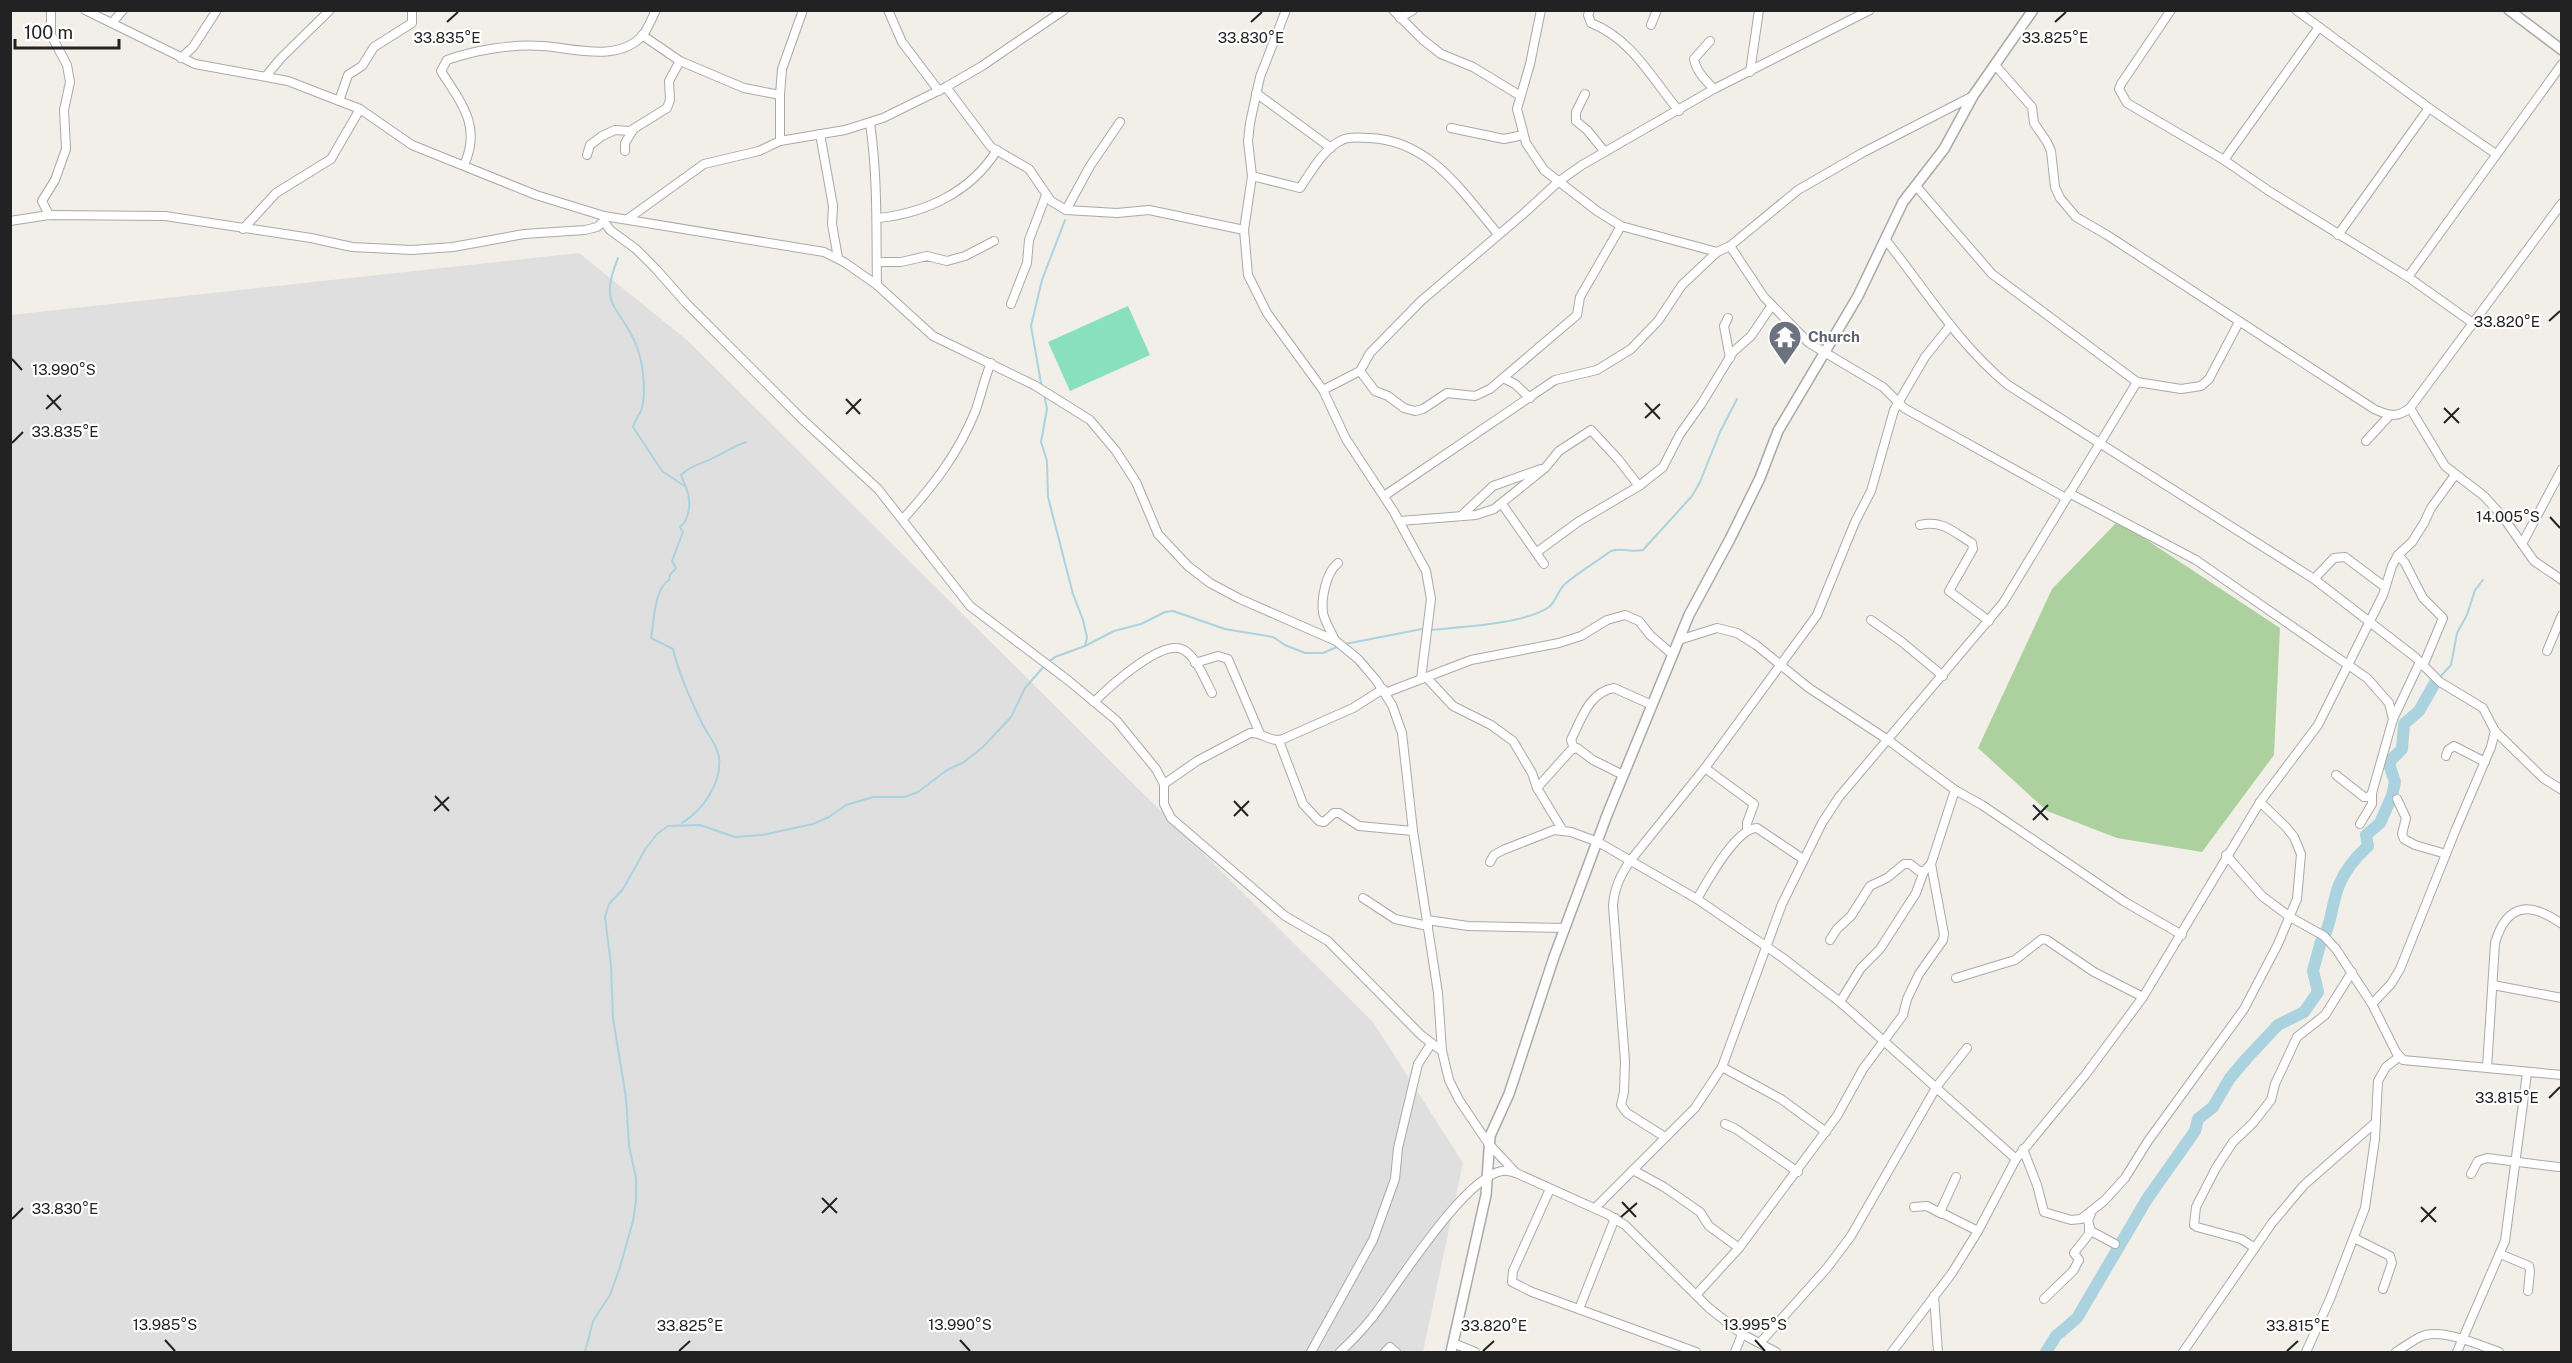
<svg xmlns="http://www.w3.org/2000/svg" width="2572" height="1363" viewBox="0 0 2572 1363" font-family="'Public Sans',sans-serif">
  <rect width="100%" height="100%" fill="#f2efe9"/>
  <!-- residential -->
  <path fill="#e0dfdf" d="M 579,253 L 687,340 L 1373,1022 L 1463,1163 L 1423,1352 L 11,1352 L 10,315 Z"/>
  <!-- forest -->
  <path fill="#add19e" d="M 2118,521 L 2280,628 L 2274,755 L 2202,852 L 2117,838 L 2047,811 L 1978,748 L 2052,589 Z"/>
  <!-- pitch -->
  <path fill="#88e0be" d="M 1128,306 L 1150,355 L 1070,391 L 1048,342 Z"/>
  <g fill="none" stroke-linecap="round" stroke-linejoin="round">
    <!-- stream -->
    <g stroke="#aad3df" stroke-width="2">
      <path d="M 618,258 C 597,309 621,305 637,347 C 643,364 647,393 641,411 C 638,416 635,421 633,427 L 662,471 L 686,487 C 691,499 691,518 680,527 L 683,532 L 672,561 L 676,568 L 670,575 L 669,580 C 654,589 654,622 651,638 L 673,649 C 679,675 690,699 702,723 C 707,734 717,744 719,757 C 722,783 703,810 682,823"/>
      <path d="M 1041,383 L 1031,326 L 1042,280 L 1065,220"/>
      <path d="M 685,485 L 681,475 C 692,464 703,464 715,457 C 726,452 734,446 746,442"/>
      <path d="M 1430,630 C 1461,627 1525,624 1549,607 C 1557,600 1558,590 1565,584 C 1579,572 1596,562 1611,551 C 1623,547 1631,553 1643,550 L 1692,496 L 1700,482 L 1720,432 L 1737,399"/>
      <path d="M 1345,644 L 1422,629"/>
      <path d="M 1085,646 L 1114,631 L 1141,624 L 1165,612 L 1173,611 L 1225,629 L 1273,637 L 1285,645 L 1305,653 L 1323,653 L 1337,647"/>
      <path d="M 2439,678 L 2451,665 L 2457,633 L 2467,615 L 2475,590 L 2483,580"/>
      <path d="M 585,1352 L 593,1321 L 610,1295 L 620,1267 L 633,1221 L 636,1201 L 636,1178 L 629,1146 L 626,1098 L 613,1018 L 611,965 L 605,917 L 609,904 L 623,889 L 646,848 L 657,834 L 668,826 L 700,825 L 735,837 L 762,835 L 813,824 L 829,817 L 846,805 L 873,797 L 905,797 L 918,792 L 947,770 L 964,762 L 983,747 L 1011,717 L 1025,688 L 1046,664 L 1055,657 L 1085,646 L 1087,637 L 1083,620 L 1073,594 L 1048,497 L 1047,461 L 1041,442 L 1047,409 L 1044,394"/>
    </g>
    <!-- river -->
    <g stroke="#aad3df" stroke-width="12">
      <path d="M 2326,932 C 2332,917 2333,900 2339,885 C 2345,870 2356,857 2368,846 L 2366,835 L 2380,823 L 2392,796 L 2395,782 L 2390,767 L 2390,761 L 2402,749 L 2404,724 L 2419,711 L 2436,681"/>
      <path d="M 2046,1352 L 2056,1336 L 2077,1318 L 2147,1199 L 2195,1131 L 2198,1119 L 2213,1107 L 2230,1078 L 2247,1058 L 2278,1025 L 2304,1012 L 2318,992 L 2313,971 L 2321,941"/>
    </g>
    <!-- minor casing -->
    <g stroke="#a9a9a9" stroke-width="10">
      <g id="minor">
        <path d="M 85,10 L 195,64 L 288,81 L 360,109 L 412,145 L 536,195 L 604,216 L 824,252 L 844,262 L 877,285 L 933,336 L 1034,385 L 1090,420 L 1116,451 L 1136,482 L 1158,534 L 1188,566 L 1210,583 L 1240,599 L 1336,641 L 1358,659 L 1376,680 L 1392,705 L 1402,733 L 1413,831 L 1438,993 L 1442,1051 L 1449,1080 L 1459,1100 L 1488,1143 L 1516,1173"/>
        <path d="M 888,10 L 902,42 L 939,91"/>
        <path d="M 1286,10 L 1260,77 L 1250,123 L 1248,141 L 1252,176 L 1244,230 L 1248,275 L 1267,313 L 1323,390 L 1346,439 L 1394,512 L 1426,571 L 1431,599 L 1421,679"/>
        <path d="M 1393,10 L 1422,39 L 1441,54 L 1473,67 L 1519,95"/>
        <path d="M 1541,10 L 1530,64 L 1517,109 L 1526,143 L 1544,170 L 1597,211 L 1621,226 L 1717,252 L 1730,246 L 1798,190 L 1862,153 L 1973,96"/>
        <path d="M 1590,10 L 1588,15 L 1591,23 C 1632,39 1652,79 1679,111"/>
        <path d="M 2171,10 L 2121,84 L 2119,89 L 2127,103 L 2224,160 L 2269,191 L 2408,277 L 2474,324"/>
        <path d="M 2296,10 L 2429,108 L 2496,154"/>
        <path d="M 1400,18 L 1413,10"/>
        <path d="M 112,23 L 123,10"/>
        <path d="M 1651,25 L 1657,10"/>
        <path d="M 642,35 L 680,61 L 744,88 L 780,95"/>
        <path d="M 1710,41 L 1694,59 C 1696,71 1706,81 1714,89"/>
        <path d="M 181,58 L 193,47 L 217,10"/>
        <path d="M 1995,65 L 2032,107 L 2034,123 L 2047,142 L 2051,151 L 2055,187 L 2060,198 L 2076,217 L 2107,235 L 2374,409 C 2389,416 2397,418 2410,408 L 2562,203"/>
        <path d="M 1750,72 L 1759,10"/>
        <path d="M 266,76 L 281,58 L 330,10"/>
        <path d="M 946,87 L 991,147 L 1029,169 L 1051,201 L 1066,210 L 1117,213 L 1149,210 L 1244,230"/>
        <path d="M 1256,93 L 1331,148"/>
        <path d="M 1585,94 L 1576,112 L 1576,121 L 1587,130 L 1605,152"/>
        <path d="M 339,101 L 348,75 L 362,66 L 374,47 L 412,23 L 412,10"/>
        <path d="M 870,123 C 878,178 876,231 877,285"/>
        <path d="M 1451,128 L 1504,139 L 1523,135"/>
        <path d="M 820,134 L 833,206 L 832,224 L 838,258"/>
        <path d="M 780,141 L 780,95 L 782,69 L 803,10"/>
        <path d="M 625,151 L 625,143 L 633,130"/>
        <path d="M 587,155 L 590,145 L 602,136 L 615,130 L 630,131 L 667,108 L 670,100 L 669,81 L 680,61"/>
        <path d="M 2224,160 L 2319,27"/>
        <path d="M 464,165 C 482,126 461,103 441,71 L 447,60 C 475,50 512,44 542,46 C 573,48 618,63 643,35 C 648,28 652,18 656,10"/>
        <path d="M 1252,176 L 1300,188 C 1311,172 1324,148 1342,140 C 1350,136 1361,138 1370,138 C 1431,141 1462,192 1498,234"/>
        <path d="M 1916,186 L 1992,274 L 2137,382 L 2181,389 L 2201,386 L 2209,379 L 2239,322"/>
        <path d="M 1066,210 L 1090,166 L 1120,122"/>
        <path d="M 49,215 L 42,201 L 55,180 L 66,149 L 64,110 L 70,82 L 67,65 L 51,35 L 51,10"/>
        <path d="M 604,216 L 604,221 L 610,230 L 636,249 L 655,268 L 686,303 L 802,419 L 878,489 L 970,606 L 1069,681 L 1116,720 L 1156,769 L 1164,784 L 1164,804 L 1171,818 L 1285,916 L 1328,941 L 1421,1035 L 1442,1051"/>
        <path d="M 629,218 L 704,164 L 759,151 L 780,141 L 845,130 L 883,118 L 946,87 L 982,66 L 1064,10"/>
        <path d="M 878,218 C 926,213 971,192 997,150"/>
        <path d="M 10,221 L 49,215 L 165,216 L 311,238 L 352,247 L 412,250 L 453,247 L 524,234 L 585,230 L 597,227 L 604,221"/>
        <path d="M 243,229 L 276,193 L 331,159 L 360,109"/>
        <path d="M 2338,235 L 2429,108"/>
        <path d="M 1885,239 C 1925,289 1958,344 2008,385 L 2314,579 L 2415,657 L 2440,682 L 2483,708 L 2495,731 L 2543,778 L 2562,790"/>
        <path d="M 1730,246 L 1764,297 L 1809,343 L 1883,387 L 1904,408 L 2066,498"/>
        <path d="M 877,262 L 901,262 L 927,256 L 947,261 L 965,256 L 994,241"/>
        <path d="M 2408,277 L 2562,64"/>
        <path d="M 1011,304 L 1027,263 L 1029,240 L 1046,195"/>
        <path d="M 1728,318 L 1724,326 L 1730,358"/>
        <path d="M 1360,371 L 1375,391 L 1388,396 L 1404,408 L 1415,411 L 1423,409 L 1447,393 L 1475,396 L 1490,389 L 1577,315 L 1580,297 L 1621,226"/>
        <path d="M 1505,379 L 1515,384 L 1530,398"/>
        <path d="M 1323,390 L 1360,371 L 1370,353 L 1421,301 L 1522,215 L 1558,182 L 1582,165 L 1714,89 L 1870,10"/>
        <path d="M 2410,408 L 2445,466 L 2484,496 L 2503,517 L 2522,544"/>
        <path d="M 2366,441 L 2389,416"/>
        <path d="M 2562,469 L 2522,544 L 2534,561 L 2562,580"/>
        <path d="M 2069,493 L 2196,560 L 2367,678 L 2389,703 L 2393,719"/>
        <path d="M 1384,496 L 1555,380 L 1597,370 L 1631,349 L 1658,321 L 1682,285 L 1717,252"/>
        <path d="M 1502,504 L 1544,564"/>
        <path d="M 1461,516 L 1493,486 L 1541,469"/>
        <path d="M 903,519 C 933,486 958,454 975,412 C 981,396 984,379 991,363"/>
        <path d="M 1400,521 L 1476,515 L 1494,509 L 1545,468 L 1559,451 L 1591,430 L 1618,459 L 1639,486"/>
        <path d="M 1920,525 C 1943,520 1953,532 1972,543 L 1973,549 L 1949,591 L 1989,621"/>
        <path d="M 1537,552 L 1578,522 L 1639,486 L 1663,467 L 1680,434 L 1702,403 L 1733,352 L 1751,336 L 1772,305"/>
        <path d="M 2398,555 L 2405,563 L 2423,598 L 2443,618 L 2423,666"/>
        <path d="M 2314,579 L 2334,558 L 2345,557 L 2385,587"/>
        <path d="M 1871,620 L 1902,642 L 1943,676"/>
        <path d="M 1335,640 C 1331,632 1325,622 1323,613 C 1321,599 1326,572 1338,563"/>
        <path d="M 1679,640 L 1717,628 L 1737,633 L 1756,645 L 1809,688 L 1888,740 L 1955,790 L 1982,805 L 2125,902 L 2182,935"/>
        <path d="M 2547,651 L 2562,615"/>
        <path d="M 1195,663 L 1218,656 L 1228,659 L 1260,734"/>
        <path d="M 1427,678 L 1453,706 L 1491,725 L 1513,741 L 1532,773 L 1537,788"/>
        <path d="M 1385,693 L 1471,660 L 1559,643 L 1581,636 L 1607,620 L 1625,615 L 1639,621 L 1650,635 L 1673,655"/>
        <path d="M 1094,702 C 1109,687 1163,637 1184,650 C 1197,658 1205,680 1212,693"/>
        <path d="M 1279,741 L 1303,804 L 1319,821 L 1324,822 L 1334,813 L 1339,813 L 1359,826 L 1413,831"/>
        <path d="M 1574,748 L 1571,740 C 1581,720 1589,692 1614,688 L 1652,705"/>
        <path d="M 2446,756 L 2448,750 L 2454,746 L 2485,762"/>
        <path d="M 1705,768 L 1754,804 L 1747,823 L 1747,830"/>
        <path d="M 2336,775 L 2364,797 L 2369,797 L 2372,793"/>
        <path d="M 1164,784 L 1197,761 L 1250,733 C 1263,732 1270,743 1283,739 L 1353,708 L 1383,689"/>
        <path d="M 2397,799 L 2406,818 L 2402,834 L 2404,839 L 2415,845 L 2446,854"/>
        <path d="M 2360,824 L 2372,804 L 2372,793 L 2393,719 L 2420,662"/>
        <path d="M 1562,829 L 1537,788 L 1571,750 L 1577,748 L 1593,760 L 1623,775"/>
        <path d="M 2226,855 L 2262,896 L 2290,917 L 2324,936 L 2336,949 L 2372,1004 L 2396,1052 L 2403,1060 L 2562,1075"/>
        <path d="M 1490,862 L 1494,855 L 1503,850 L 1554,830 L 1571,832 L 1598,842 L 1697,899 L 1783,958 L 1840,1002 L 2016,1159"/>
        <path d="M 1363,898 L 1395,919 L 1428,926"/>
        <path d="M 1697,899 C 1707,882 1736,828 1757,828 L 1803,859"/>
        <path d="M 1427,920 L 1468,926 L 1565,928"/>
        <path d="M 1830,940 L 1837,929 L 1851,916 L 1870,886 L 1887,878 L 1904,864 L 1910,864 L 1919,871 L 1924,871"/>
        <path d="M 1956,978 L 2015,960 L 2042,939 L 2047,940 L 2094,972 L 2143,997"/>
        <path d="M 2493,985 L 2562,998"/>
        <path d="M 1840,1002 L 1861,968 L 1880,949 L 1916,893 L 1924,871 L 1931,864"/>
        <path d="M 2372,1004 L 2391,984 L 2400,969 L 2456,829 L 2491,747 L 2495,731"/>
        <path d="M 1722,1067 L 1781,1099 L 1826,1132"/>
        <path d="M 2487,1068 L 2495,943 C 2507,902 2531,902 2562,924"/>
        <path d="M 1725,1124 L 1736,1129 L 1798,1172"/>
        <path d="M 1665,1137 L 1627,1113 L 1621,1105 L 1624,1092 L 1625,1061 L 1613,906 C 1614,889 1620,876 1630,861 L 1705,768 L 1817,615 L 1855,522 L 1871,491 L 1894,410 L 1925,357 L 1949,327"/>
        <path d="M 2023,1149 L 2037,1185 L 2044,1212 L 2071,1220 L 2081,1219 L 2104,1201 L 2125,1178 L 2148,1141 L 2244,1009 L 2278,944 L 2297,899 L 2301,854 L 2294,837 L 2286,827 L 2260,802"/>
        <path d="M 1633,1170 L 1664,1187 L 1700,1212 L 1709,1226 L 1739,1248"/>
        <path d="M 2471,1174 L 2478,1161 L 2487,1158 L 2558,1167"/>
        <path d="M 1956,1177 L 1940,1212 L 1978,1231"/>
        <path d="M 1550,1189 L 1513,1271 L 1512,1282 L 1532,1292 L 1696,1352"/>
        <path d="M 1914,1207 L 1927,1206 L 1942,1214"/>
        <path d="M 1595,1208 L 1695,1108 L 1722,1067 L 1782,904 L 1822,823 L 1839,797 L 2003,603 L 2137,382"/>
        <path d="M 2091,1213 L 2088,1221 L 2091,1231 L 2115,1244"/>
        <path d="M 2354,1238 L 2390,1256 L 2392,1263 L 2383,1289"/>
        <path d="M 2255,1248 L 2241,1239 L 2197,1227 L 2194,1225 L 2196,1207 L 2216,1168 L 2233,1142 L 2253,1123 L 2271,1100 L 2275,1084 L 2297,1037 L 2325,1015 L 2352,972"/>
        <path d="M 2500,1254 L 2529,1266 L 2530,1271 L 2528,1291"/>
        <path d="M 1696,1295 L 1739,1248 L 1837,1116 L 1863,1069 L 1903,1015 L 1907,999 L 1919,974 L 1943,940 L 1944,934 L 1931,864 L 1955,790"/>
        <path d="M 1934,1296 L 1938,1352"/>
        <path d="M 2044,1299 L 2073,1271 L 2079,1260 L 2074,1253 L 2089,1234 L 2089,1228"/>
        <path d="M 1579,1309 L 1615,1218"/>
        <path d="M 1453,1343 L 1475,1352"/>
        <path d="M 1760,1343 L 1827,1268 L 1851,1236 L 1937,1086 L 1967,1048"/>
        <path d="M 1311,1352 L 1373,1240 L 1395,1179 L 1398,1148 L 1418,1064 L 1431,1044"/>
        <path d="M 1340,1352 C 1351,1342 1362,1330 1372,1318 C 1396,1287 1464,1177 1502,1171 C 1507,1170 1511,1172 1516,1173 L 1607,1214 L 1625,1225 L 1709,1308 L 1742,1334 L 1776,1352"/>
        <path d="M 1385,1352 L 1390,1347 L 1396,1352"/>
        <path d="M 1735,1352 L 1742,1334"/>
        <path d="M 1892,1352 L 1952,1273 L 1978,1231 L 2016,1159 L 2086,1074 L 2143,997 L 2260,802 L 2318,725 L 2383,595 L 2392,566 L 2398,555 L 2412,542 L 2424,523 L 2431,508 L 2455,475"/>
        <path d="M 2183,1352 L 2272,1223 L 2304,1185 L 2376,1122"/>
        <path d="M 2306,1352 L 2330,1299 L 2365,1208 L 2375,1139 L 2378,1081 L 2386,1067 L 2399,1057"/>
        <path d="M 2396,1352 C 2404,1347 2412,1341 2420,1337 C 2441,1327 2479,1345 2499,1352"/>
        <path d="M 2457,1352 L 2505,1241 L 2527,1073"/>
      </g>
    </g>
    <!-- tertiary casing -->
    <g stroke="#a9a9a9" stroke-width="12">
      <g id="tertiary">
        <path d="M 2509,10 L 2562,50"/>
        <path d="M 1451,1352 L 1486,1195 L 1490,1136 L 1509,1094 L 1554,957 L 1607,815 L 1689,615 L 1730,539 L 1760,478 L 1778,431 L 1858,296 L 1903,202 L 1944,149 L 1973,96 L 2033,10"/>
      </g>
    </g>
    <!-- minor -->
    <use href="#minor" stroke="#fff" stroke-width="8"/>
    <!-- tertiary -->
    <use href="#tertiary" stroke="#fff" stroke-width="9"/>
  </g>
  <!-- ticks -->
  <path fill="none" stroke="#222" stroke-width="2" d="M 447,22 L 458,12M 1251,22 L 1262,12M 2055,22 L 2066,12M 2549,321 L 2560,311M 12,359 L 22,370M 47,395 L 61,410M 846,399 L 860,414M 1645,403 L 1660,419M 2444,408 L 2459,423M 46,409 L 61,395M 846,414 L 861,399M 1645,418 L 1660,404M 2444,423 L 2459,408M 12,443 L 23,432M 2550,517 L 2560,528M 435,796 L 449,811M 1234,801 L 1248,816M 2033,805 L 2048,820M 434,811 L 449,797M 1234,816 L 1249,801M 2033,820 L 2048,805M 2549,1098 L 2560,1087M 822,1198 L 837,1213M 1622,1202 L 1636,1217M 2421,1207 L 2436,1222M 822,1213 L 837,1198M 1621,1217 L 1637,1203M 12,1219 L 23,1208M 2421,1222 L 2436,1207M 165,1340 L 175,1351M 960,1340 L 970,1351M 1755,1340 L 1765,1351M 679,1351 L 690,1341M 1483,1351 L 1494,1341M 2287,1351 L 2298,1341"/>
  <!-- icons -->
  <defs>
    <g id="temple-pin" transform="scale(1.725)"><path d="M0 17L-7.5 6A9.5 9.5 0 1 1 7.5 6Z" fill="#6b7280" stroke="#fff"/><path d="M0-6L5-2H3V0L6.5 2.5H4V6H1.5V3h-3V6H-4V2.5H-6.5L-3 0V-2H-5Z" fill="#fff"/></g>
  </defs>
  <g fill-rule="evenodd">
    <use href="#temple-pin" x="1785" y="337"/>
  </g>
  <g text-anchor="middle" stroke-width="4.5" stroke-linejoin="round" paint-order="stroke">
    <!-- worship labels -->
    <g font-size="15" font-weight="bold" fill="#5b616d" stroke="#fff" text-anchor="start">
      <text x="1808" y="342">Church</text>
    </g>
  </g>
  <g font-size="15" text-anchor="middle" fill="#222" stroke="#fff" stroke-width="4.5" stroke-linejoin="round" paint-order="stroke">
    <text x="447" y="43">33.835°E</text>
    <text x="1251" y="43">33.830°E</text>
    <text x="2055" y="43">33.825°E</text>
    <text x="2507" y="327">33.820°E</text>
    <text x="64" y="375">13.990°S</text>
    <text x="65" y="437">33.835°E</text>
    <text x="2508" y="522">14.005°S</text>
    <text x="2507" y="1103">33.815°E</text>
    <text x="65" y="1214">33.830°E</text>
    <text x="165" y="1330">13.985°S</text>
    <text x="960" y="1330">13.990°S</text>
    <text x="1755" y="1330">13.995°S</text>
    <text x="690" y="1331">33.825°E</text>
    <text x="1494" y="1331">33.820°E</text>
    <text x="2298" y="1331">33.815°E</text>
  </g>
  <!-- border -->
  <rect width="2572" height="1363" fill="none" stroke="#222222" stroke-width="24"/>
  <!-- scale -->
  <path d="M15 39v9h104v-9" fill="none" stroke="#222222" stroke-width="3"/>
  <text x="24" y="39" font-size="18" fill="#222222" stroke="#ffffff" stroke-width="4.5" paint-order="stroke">100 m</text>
</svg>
